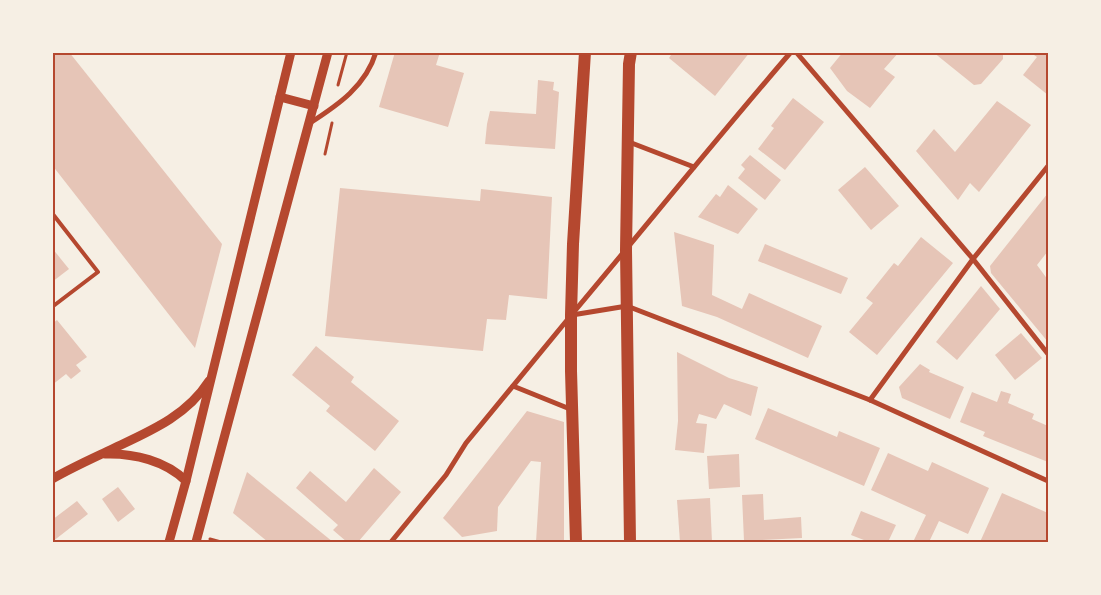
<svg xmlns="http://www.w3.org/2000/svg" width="1101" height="595" viewBox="0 0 1101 595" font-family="'DejaVu Sans',sans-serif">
  <rect width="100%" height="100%" fill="#f6efe4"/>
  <!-- building -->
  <g fill="#e6c5b7">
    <path d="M 52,52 L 69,52 L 222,244 L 195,348 L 52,165 Z"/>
    <path d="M 395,52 L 440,52 L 436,65 L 464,73 L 448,127 L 379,107 Z"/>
    <path d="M 673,52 L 750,52 L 715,96 L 669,58 Z"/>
    <path d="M 843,52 L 899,52 L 884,69 L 895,77 L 870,108 L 847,91 L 830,68 Z"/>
    <path d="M 933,52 L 1003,52 L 1003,59 L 981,84 L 974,85 Z"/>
    <path d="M 1035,52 L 1048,52 L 1048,95 L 1023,75 L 1037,57 L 1034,55 Z"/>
    <path d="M 538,80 L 554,82 L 553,90 L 559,92 L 555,149 L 485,144 L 487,124 L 490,111 L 536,114 Z"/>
    <path d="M 793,98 L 824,122 L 785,170 L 758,149 L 774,128 L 771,126 Z"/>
    <path d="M 997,101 L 1031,125 L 979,192 L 970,183 L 958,200 L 916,151 L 934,129 L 955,152 Z"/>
    <path d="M 750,155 L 781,180 L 765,200 L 738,178 L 745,169 L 741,165 Z"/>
    <path d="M 865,167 L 899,206 L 871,230 L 838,190 Z"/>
    <path d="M 728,185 L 758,209 L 738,234 L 698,217 L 716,194 L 720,197 Z"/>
    <path d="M 340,188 L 480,201 L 481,189 L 552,197 L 547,299 L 509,295 L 506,320 L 487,319 L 483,351 L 325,336 Z"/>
    <path d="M 1048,193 L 1048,251 L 1037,265 L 1048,280 L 1048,342 L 991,273 L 990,266 Z"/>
    <path d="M 674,232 L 714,245 L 712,295 L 742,309 L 749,293 L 822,326 L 808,358 L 717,317 L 682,306 Z"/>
    <path d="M 921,237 L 953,263 L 877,355 L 849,332 L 873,303 L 866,298 L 894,263 L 898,266 Z"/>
    <path d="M 765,244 L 848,278 L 841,294 L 758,261 Z"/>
    <path d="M 52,248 L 69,269 L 52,282 Z"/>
    <path d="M 981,286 L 1000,309 L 957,360 L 936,342 Z"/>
    <path d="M 57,320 L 87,357 L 76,365 L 81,371 L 71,379 L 66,374 L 52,385 L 52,324 Z"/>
    <path d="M 1021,333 L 1042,358 L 1015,380 L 995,355 Z"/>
    <path d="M 316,346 L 354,377 L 351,382 L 399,421 L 375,451 L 326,411 L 330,406 L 292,375 Z"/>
    <path d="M 677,352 L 729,378 L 758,387 L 751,416 L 724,404 L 716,419 L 699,414 L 696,423 L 707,424 L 704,453 L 675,450 L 678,421 Z"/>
    <path d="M 920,364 L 930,370 L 929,372 L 964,387 L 950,419 L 902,398 L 899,387 Z"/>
    <path d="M 1001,391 L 1011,394 L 1008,403 L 1034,414 L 1032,419 L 1048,426 L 1048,462 L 983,436 L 985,432 L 960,422 L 972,392 L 997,402 Z"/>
    <path d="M 768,408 L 837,437 L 839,431 L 880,448 L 864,486 L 755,439 Z"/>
    <path d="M 527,411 L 564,422 L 564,542 L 536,542 L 541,462 L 531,461 L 498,507 L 497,531 L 462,537 L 443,518 Z"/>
    <path d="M 888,453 L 928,471 L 932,462 L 989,488 L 968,534 L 939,521 L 929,542 L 913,542 L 926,515 L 871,490 Z"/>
    <path d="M 739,454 L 740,487 L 709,489 L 707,456 Z"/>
    <path d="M 374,468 L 401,492 L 358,542 L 347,542 L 333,530 L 338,525 L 296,488 L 310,471 L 346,502 Z"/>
    <path d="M 247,472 L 333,542 L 268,542 L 233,513 Z"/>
    <path d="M 118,487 L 135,509 L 118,522 L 102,499 Z"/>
    <path d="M 1002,493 L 1048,513 L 1048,542 L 980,542 Z"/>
    <path d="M 763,494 L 764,520 L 801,517 L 802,538 L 744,541 L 742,495 Z"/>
    <path d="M 710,498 L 712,542 L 680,542 L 677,500 Z"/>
    <path d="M 77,501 L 88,514 L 52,542 L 52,520 Z"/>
    <path d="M 861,511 L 896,525 L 888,542 L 869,542 L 851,535 Z"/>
  </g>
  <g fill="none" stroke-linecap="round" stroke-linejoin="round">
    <!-- path -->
    <g stroke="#b5482f" stroke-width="3">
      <path d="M 338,85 L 347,52"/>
      <path d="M 325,154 L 332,123"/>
      <path d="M 210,539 L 221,542"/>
    </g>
    <!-- service -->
    <path stroke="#b5482f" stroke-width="4" d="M 52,213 L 98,272 L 52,307"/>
    <!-- minor -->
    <g stroke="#b5482f" stroke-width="5">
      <path d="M 796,52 L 973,259 L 1048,354"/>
      <path d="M 310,123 C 338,105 366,86 376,52"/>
      <path d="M 629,142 L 694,167"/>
      <path d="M 573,313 C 646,226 717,138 791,52"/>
      <path d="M 572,315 L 627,306 L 870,400 L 1048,481"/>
      <path d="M 513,386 L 570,409"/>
      <path d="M 870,400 L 973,259 L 1048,166"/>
      <path d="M 391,542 L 446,475 L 466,443 L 568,319"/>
    </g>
    <!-- tertiary -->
    <g stroke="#b5482f" stroke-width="9">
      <path d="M 280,97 L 314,106"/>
      <path d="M 105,454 C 134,453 166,461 186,481"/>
      <path d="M 52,479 C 71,468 91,459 110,450 C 148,432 186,417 209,381"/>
      <path d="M 169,542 L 186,481 L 291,52"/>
      <path d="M 196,542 L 328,52"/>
    </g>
    <!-- primary -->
    <g stroke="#b5482f" stroke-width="12">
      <path d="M 576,542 L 571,371 L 571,315 L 573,244 L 585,52"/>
      <path d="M 630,542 L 626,250 L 629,64 L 631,52"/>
    </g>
  </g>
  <!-- border -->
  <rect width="1101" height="595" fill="none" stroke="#f6efe4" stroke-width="108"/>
  <rect x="54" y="54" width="993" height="487" fill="none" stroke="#b5482f" stroke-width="2"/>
</svg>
